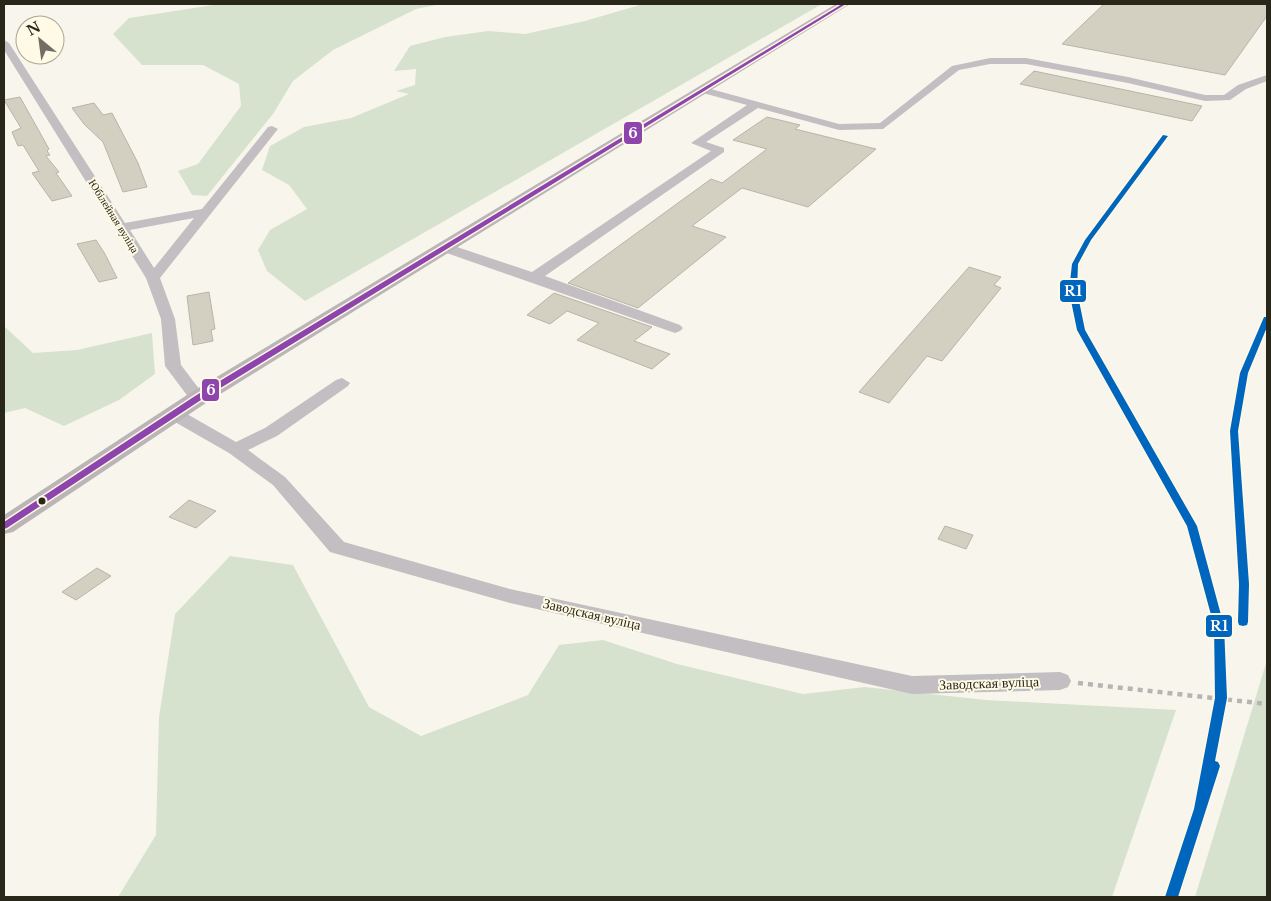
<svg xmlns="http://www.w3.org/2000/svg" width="1271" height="901" viewBox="0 0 1271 901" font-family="'Libre Baskerville',serif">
  <rect width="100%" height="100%" fill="#f8f6ec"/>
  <!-- green -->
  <g fill="#d6e2ce">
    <path d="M 220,4 L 441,4 L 416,9 L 333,50 L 293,81 L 273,114 L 207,196 L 192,195 L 178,171 L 198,164 L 241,106 L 239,84 L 203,65 L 142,65 L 113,34 L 129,18 Z"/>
    <path d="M 643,4 L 822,4 L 305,301 L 267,271 L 258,250 L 270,230 L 307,209 L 289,185 L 262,170 L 270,146 L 304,127 L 351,118 L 409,94 L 396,91 L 415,85 L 416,69 L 394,71 L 410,46 L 445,37 L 488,31 L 525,34 L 585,21 Z"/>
    <path d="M 4,326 L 33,353 L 77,350 L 152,333 L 155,374 L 119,400 L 64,426 L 25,408 L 4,413 Z"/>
    <path d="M 230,556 L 293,565 L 369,707 L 421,736 L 528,695 L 559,645 L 603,640 L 677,664 L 803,694 L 865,687 L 986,700 L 1176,710 L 1112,897 L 118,897 L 156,835 L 159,717 L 175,614 Z"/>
    <path d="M 1267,660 L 1267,897 L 1195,897 Z"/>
  </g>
  <!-- building -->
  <g fill="#d3d0c1" stroke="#b7b5aa">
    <path d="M 1104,4 L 1267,4 L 1267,16 L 1225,75 L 1062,44 Z"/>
    <path d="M 1034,71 L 1202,106 L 1192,121 L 1020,84 Z"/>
    <path d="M 20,97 L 49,149 L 47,151 L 50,155 L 46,156 L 59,172 L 56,173 L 72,196 L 52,201 L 32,173 L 39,171 L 23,145 L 18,146 L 12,132 L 21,128 L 4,100 Z"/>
    <path d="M 94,103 L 103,115 L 112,113 L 138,163 L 147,187 L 123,192 L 103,142 L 84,124 L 72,108 Z"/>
    <path d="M 767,117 L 800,125 L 795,129 L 876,149 L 808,207 L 742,188 L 692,226 L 726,237 L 638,308 L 568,283 L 711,179 L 722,183 L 767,149 L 733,140 Z"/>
    <path d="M 96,240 L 105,254 L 117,278 L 99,282 L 77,244 Z"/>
    <path d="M 969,267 L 1001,277 L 994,285 L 1001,288 L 942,361 L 927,356 L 889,403 L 859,392 Z"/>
    <path d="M 209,292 L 215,329 L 211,330 L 213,341 L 193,345 L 187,296 Z"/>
    <path d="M 554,293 L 652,327 L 634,341 L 670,354 L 652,369 L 577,340 L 599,323 L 567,311 L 550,324 L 527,315 Z"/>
    <path d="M 189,500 L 216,511 L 196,528 L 169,517 Z"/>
    <path d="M 945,526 L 973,535 L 966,549 L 938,539 Z"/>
    <path d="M 97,568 L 111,576 L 76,600 L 62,592 Z"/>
  </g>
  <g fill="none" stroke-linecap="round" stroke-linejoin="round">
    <!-- path -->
    <path stroke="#b8b4b3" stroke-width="4.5" stroke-dasharray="5 5" stroke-linecap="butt" d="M 1078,683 L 1267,704"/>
    <!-- minor -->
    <g fill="#c3bec1" fill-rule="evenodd">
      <path d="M 4,40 L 9,43 L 125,223 L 202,209 L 268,127 L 272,126 L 278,129 L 160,278 L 175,319 L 181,365 L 206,398 L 204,402 L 192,402 L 165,366 L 161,319 L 146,278 L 4,50 ZM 194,218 L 154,268 L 130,230 Z"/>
      <path d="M 990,58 L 1026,58 L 1128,77 L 1205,95 L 1224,95 L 1238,85 L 1267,75 L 1267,81 L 1246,89 L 1230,100 L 1205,101 L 1128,83 L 1026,64 L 990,64 L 959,70 L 883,129 L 839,130 L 758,108 L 706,142 L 724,148 L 724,152 L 545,276 L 680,325 L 683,328 L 680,331 L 675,333 L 438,250 L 436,247 L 443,243 L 448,244 L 532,272 L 711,151 L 691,143 L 747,105 L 699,92 L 699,88 L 707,88 L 839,124 L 880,123 L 952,66 Z"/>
      <path d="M 342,378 L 350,383 L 348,386 L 277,436 L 248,450 L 285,477 L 344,542 L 510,589 L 912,676 L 1060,672 L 1068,675 L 1071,681 L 1068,687 L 1060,690 L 912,694 L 510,603 L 330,552 L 273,485 L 229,453 L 168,418 L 166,414 L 168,410 L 180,410 L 236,442 L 265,428 L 336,380 Z"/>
    </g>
    <!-- major -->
    <path fill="#bcb5b7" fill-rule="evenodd" d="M 836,4 L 850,4 L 206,403 L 13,532 L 4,534 L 4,515 L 190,393 Z"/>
    <!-- bus-1 casing -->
    <g stroke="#fefae6" stroke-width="3">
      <path id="bus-1" d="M 842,4 L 846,4 L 201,400 L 7,528 L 4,529 L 4,522 L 195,396 Z"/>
    </g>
    <!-- bus-1 -->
    <use href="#bus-1" fill="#8e44ad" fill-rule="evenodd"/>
    <!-- rail-1 casing -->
    <g stroke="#fefae6" stroke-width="3">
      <g id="rail-1">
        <path d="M 1163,135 L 1168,136 L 1091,240 L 1078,264 L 1077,291 L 1085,330 L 1197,526 L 1224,626 L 1227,698 L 1215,761 L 1218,762 L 1220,766 L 1178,897 L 1165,897 L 1194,809 L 1215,698 L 1214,626 L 1187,526 L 1077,330 L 1069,291 L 1072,264 L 1085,240 Z"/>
        <path d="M 1264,317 L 1267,317 L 1267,327 L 1248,373 L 1238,431 L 1249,584 L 1248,622 L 1247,625 L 1243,626 L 1239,625 L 1238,622 L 1239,584 L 1230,431 L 1240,373 Z"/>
      </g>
    </g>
    <!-- rail-1 -->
    <use href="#rail-1" fill="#0065bd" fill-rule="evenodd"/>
  </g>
  <!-- markers -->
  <circle fill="#29271a" stroke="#fefae6" stroke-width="2" cx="42" cy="501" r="4.5"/>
  <g text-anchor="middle" stroke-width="4" stroke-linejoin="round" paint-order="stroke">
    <!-- far-street labels -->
    <g font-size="11" fill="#29271a" stroke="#fefae6">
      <text transform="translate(114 216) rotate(58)" y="4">Юбілейная вуліца</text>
    </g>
    <!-- street labels -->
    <g font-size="14" fill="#29271a" stroke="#fefae6">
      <text transform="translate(592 614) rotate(13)" y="5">Заводская вуліца</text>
      <text transform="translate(989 683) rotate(-2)" y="5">Заводская вуліца</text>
    </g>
  </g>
  <g stroke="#fefae6" stroke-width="2">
    <rect x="623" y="121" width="20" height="24" rx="5" fill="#8e44ad"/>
    <rect x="1059" y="279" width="28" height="24" rx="5" fill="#0065bd"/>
    <rect x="201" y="378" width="19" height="24" rx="5" fill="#8e44ad"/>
    <rect x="1205" y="614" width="28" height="24" rx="5" fill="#0065bd"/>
  </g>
  <g font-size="14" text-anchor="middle" font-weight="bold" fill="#fff">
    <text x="633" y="138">6</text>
    <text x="1073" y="296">R1</text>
    <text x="211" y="395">6</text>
    <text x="1219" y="631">R1</text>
  </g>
  <!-- border -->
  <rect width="1271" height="901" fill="none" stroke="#29271a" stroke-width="10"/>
  <!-- north arrow -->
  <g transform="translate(40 40) rotate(331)"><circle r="24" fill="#fefae6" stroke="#a9a694"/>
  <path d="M0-4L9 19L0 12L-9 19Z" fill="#716f64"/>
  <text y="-8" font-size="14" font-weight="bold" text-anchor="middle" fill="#29271a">N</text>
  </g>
</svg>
